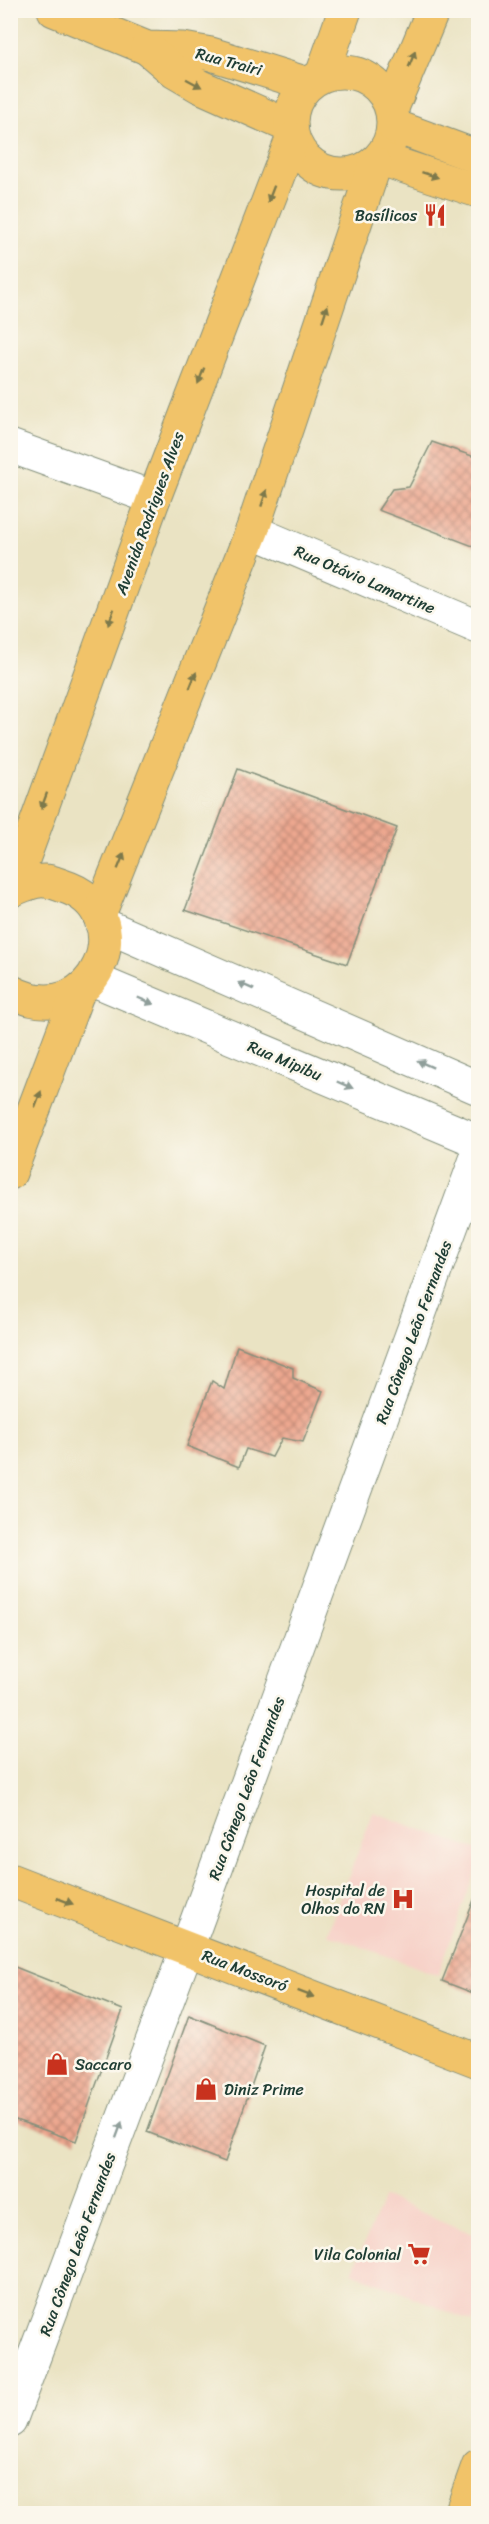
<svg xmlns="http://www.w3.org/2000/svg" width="489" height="2524" viewBox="0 0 489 2524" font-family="Sriracha,sans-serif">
  <defs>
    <pattern id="building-cross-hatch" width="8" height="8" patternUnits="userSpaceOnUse" patternTransform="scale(1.5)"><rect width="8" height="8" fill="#eda78f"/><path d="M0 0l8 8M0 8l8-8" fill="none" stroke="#bf8976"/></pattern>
  </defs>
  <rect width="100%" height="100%" fill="#fbf7ec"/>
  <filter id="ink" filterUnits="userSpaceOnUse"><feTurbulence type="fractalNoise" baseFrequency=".0167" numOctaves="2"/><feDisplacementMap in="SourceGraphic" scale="12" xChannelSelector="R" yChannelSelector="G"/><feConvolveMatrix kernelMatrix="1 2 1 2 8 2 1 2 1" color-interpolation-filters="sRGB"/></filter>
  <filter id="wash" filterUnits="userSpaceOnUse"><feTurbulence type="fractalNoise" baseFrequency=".008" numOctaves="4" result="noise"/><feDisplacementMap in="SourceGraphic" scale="24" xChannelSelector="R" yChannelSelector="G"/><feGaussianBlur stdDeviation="1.35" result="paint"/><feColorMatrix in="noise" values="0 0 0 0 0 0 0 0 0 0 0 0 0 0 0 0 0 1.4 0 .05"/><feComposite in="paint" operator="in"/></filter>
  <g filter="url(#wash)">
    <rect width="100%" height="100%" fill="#eae3c3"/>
    <!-- built -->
    <g fill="#f7d1c8">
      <path d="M 373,1812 L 478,1850 L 478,1864 L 438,1975 L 327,1934 Z"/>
      <path d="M 384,2197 L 478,2236 L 478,2310 L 473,2322 L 352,2272 Z"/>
    </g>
    <g id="blocks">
      <!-- building -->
      <g fill="url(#building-cross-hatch)">
        <path d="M 432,442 L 478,458 L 478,548 L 378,510 L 392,489 L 409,487 Z"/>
        <path d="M 238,769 L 397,828 L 347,964 L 185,910 Z"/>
        <path d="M 237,1346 L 293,1368 L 293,1378 L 323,1391 L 303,1442 L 282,1438 L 272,1457 L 246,1449 L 239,1467 L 187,1446 L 212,1381 L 224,1389 Z"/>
        <path d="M 478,1890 L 478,1995 L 442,1981 Z"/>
        <path d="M 10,1965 L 123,2010 L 76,2141 L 10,2118 Z"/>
        <path d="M 189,2015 L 265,2046 L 225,2162 L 147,2132 Z"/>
      </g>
    </g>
  </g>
  <g filter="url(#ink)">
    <use href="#blocks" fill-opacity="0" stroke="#84907c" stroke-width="1.5"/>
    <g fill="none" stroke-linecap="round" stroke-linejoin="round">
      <!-- minor casing -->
      <g stroke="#84907c" stroke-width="35">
        <g id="minor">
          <path d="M 10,446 L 154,498"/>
          <path d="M 252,531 L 478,627"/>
          <path d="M 102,924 L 478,1088"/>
          <path d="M 92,979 L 478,1141"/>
          <path d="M 10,2421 L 187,1948 L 478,1154"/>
        </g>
      </g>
      <!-- major casing -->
      <g stroke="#84907c" stroke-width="35">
        <g id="major">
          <path d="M 54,10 L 147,48 L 183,49 L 211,54 L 308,84"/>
          <path d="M 147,48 L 175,72 L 199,86 L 291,127"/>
          <circle cx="342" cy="123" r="51"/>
          <path d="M 322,75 L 345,10"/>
          <path d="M 392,108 L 433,10"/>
          <path d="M 394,126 L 478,157"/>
          <path d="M 381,159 L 478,191"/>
          <path d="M 12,890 L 154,498 L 292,139"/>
          <path d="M 10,891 C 19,887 36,880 45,881 C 51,881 57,884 63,886 C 144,911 96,1037 10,991"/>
          <path d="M 99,915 L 252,531 L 375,164"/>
          <path d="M 10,1173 L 78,992"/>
          <path d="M 10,1880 L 478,2061"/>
          <path d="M 461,2514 L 478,2466"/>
        </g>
      </g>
      <!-- minor -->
      <use href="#minor" stroke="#fff" stroke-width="33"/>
      <!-- major -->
      <use href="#major" stroke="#f1c369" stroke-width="33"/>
    </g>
    <!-- one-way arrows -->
    <defs><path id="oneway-solid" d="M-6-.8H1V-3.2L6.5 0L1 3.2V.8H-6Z" transform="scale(1.5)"/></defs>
    <g fill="#7d794c">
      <use href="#oneway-solid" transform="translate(412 59) rotate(-68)"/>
      <use href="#oneway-solid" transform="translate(194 83) rotate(28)"/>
      <use href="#oneway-solid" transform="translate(430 175) rotate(18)"/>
      <use href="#oneway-solid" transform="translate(271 194) rotate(111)"/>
      <use href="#oneway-solid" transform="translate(325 313) rotate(-72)"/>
      <use href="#oneway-solid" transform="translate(201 376) rotate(111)"/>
      <use href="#oneway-solid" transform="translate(264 498) rotate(-72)"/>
      <use href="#oneway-solid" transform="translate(111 617) rotate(110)"/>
      <use href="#oneway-solid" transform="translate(193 680) rotate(-68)"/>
      <use href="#oneway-solid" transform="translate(44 801) rotate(110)"/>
      <use href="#oneway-solid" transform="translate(121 861) rotate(-68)"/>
      <use href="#oneway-solid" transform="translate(38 1099) rotate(-69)"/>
      <use href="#oneway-solid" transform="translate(65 1901) rotate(21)"/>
      <use href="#oneway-solid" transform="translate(306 1994) rotate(21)"/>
    </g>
    <g fill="#8f9e9a">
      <use href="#oneway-solid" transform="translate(246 986) rotate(-156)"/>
      <use href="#oneway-solid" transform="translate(146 1001) rotate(23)"/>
      <use href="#oneway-solid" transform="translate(425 1064) rotate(-156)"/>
      <use href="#oneway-solid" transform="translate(345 1085) rotate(23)"/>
      <use href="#oneway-solid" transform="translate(119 2130) rotate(-70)"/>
    </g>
  </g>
  <!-- icons -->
  <defs>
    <g id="restaurant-bare" transform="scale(1.8)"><path d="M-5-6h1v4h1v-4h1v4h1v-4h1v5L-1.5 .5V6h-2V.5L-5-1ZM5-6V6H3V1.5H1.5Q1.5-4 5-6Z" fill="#c8321e" stroke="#fbf7ec" stroke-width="2.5" paint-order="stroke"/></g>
    <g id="hospital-bare" transform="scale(1.8)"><path d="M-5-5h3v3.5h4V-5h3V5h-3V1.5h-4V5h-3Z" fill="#c8321e" stroke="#fbf7ec" stroke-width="2.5" paint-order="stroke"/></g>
    <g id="shop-bare" transform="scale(1.8)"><path d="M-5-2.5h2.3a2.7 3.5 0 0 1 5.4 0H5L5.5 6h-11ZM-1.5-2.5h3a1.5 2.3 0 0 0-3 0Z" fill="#c8321e" stroke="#fbf7ec" stroke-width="2.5" paint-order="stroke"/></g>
    <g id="supermarket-bare" transform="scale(1.8)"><path d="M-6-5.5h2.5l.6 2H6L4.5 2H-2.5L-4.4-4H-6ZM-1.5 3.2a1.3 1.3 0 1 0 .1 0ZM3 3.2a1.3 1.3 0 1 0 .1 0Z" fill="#c8321e" stroke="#fbf7ec" stroke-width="2.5" paint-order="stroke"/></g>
  </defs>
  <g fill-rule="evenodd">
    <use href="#restaurant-bare" x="435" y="215"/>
    <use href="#hospital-bare" x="403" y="1899"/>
    <use href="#shop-bare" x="57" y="2064"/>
    <use href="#shop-bare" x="206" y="2089"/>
    <use href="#supermarket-bare" x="419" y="2254"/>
  </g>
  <g text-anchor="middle" stroke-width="5" stroke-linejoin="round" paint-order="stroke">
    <!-- street labels -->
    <g font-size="16" fill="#1f3d34" stroke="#fbf7ec">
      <text transform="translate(229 61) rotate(15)" y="6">Rua Trairi</text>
      <text transform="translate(149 513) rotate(-70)" y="6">Avenida Rodrigues Alves</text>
      <text transform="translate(365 579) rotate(23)" y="6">Rua Otávio Lamartine</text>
      <text transform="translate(285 1060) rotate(23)" y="6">Rua Mipibu</text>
      <text transform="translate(413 1332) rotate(-70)" y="6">Rua Cônego Leão Fernandes</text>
      <text transform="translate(246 1788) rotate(-70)" y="6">Rua Cônego Leão Fernandes</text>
      <text transform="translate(245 1970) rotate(21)" y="6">Rua Mossoró</text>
      <text transform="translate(77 2244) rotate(-70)" y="6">Rua Cônego Leão Fernandes</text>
    </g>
    <!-- poi labels -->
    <g font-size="16" fill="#1f3d34" stroke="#fbf7ec" text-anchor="end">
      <text x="417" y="221">Basílicos</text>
      <text x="385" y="1896">Hospital de<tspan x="385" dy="18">Olhos do RN</tspan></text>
      <text x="75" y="2070" text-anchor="start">Saccaro</text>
      <text x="224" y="2095" text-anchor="start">Diniz Prime</text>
      <text x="401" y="2260">Vila Colonial</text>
    </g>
  </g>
  <!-- margin -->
  <rect width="489" height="2524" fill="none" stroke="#fbf7ec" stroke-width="36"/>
</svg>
